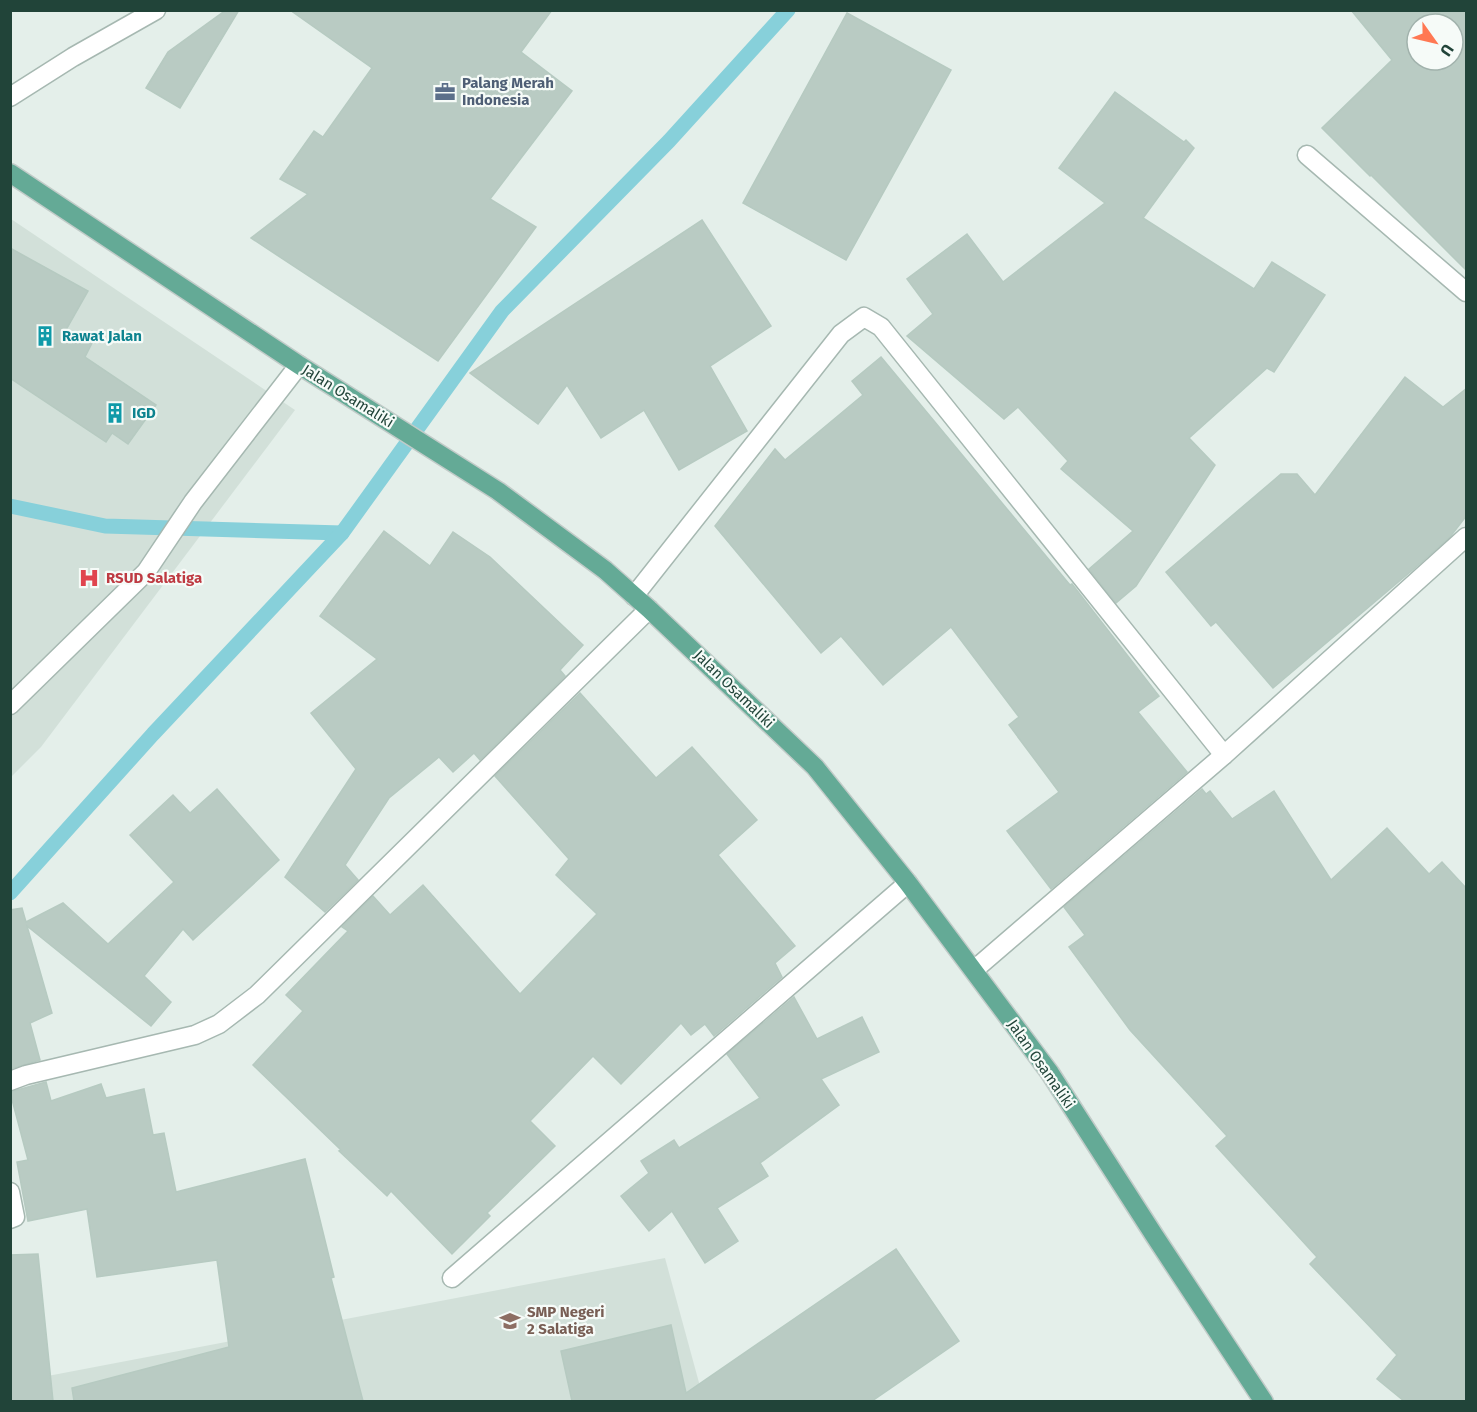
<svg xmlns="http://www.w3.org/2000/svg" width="1477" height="1412" viewBox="0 0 1477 1412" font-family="'Fira Sans',sans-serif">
  <rect width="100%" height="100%" fill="#e4efea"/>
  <!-- built -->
  <g fill="#d2e0d9">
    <path d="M 11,219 L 295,410 L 41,747 L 11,777 Z"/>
    <path d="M 665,1258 L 704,1401 L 11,1402 L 11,1383 Z"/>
  </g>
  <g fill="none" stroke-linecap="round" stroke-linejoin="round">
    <!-- stream -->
    <g stroke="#87d0da" stroke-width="15">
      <path d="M 10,506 L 105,526 L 342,533"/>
      <path d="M 10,893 L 153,734 L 342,533 L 502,311 L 669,141 L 788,10"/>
    </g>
  </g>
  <!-- building -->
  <g fill="#b9cbc3" stroke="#b6cac1" stroke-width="1.5" fill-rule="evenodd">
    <path d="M 226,10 L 239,10 L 180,108 L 146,88 L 168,52 Z"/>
    <path d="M 290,10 L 552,10 L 521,52 L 572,91 L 490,199 L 536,227 L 438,361 L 251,238 L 308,194 L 280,179 L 314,131 L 323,137 L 372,68 Z"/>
    <path d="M 1351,10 L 1467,10 L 1467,271 L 1371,175 L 1370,176 L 1322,128 L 1392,60 ZM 1417,24 L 1453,24 L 1453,60 L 1417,60 Z"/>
    <path d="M 847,13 L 951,70 L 846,260 L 743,203 Z"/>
    <path d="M 1115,92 L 1184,142 L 1186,140 L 1194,148 L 1143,218 L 1254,289 L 1272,262 L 1325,295 L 1274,372 L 1267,368 L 1189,438 L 1215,465 L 1136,586 L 1116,603 L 1089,569 L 1133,531 L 1061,469 L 1068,461 L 1018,407 L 1004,419 L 907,336 L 933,314 L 907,279 L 967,234 L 1003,282 L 1105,203 L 1059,168 Z"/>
    <path d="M 702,220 L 771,326 L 710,366 L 747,431 L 679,470 L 644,410 L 601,438 L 567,385 L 538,424 L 470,373 Z"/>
    <path d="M 10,248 L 88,291 L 66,330 L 92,343 L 85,357 L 156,405 L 128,444 L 112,433 L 106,442 L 10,378 Z"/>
    <path d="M 881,357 L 1070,585 L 1072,584 L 1159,696 L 1138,712 L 1187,772 L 1051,889 L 1007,831 L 1059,792 L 1009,725 L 1019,717 L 951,627 L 883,685 L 841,636 L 821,653 L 715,526 L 775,449 L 785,460 L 863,395 L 852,381 Z"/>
    <path d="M 1405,377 L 1443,407 L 1467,388 L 1467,515 L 1450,537 L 1416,567 L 1273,688 L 1216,622 L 1211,626 L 1166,572 L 1281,474 L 1297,474 L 1315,495 Z"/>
    <path d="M 384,531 L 430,566 L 453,532 L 490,557 L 583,645 L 560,670 L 565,676 L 480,760 L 474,753 L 453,772 L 439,757 L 389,798 L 345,865 L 358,880 L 325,912 L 285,877 L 356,769 L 311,713 L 377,659 L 320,616 Z"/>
    <path d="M 580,693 L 656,778 L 692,747 L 757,820 L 718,855 L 795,946 L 775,963 L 782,977 L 714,1036 L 705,1024 L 691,1035 L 681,1023 L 621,1084 L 593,1056 L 530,1121 L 555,1146 L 487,1213 L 490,1216 L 452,1254 L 391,1191 L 387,1196 L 339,1151 L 341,1150 L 253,1065 L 303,1011 L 286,995 L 348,931 L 342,927 L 373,896 L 390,915 L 423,885 L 520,994 L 597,914 L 556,875 L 569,859 L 495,776 Z"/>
    <path d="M 217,789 L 279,860 L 193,940 L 183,929 L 144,976 L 171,1002 L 151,1026 L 27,926 L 52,1013 L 30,1023 L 40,1060 L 10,1069 L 10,910 L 22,908 L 26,922 L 63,903 L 108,944 L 174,882 L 130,835 L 173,795 L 190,813 Z"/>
    <path d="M 1202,789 L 1206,794 L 1210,791 L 1232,819 L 1274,791 L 1331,880 L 1387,828 L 1429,874 L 1442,862 L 1467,889 L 1467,1401 L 1404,1401 L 1377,1379 L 1397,1355 L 1310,1264 L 1317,1257 L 1216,1146 L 1227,1136 L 1130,1030 L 1069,947 L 1085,935 L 1064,907 Z"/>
    <path d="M 794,997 L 817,1039 L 862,1017 L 879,1052 L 821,1079 L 839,1105 L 760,1163 L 768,1176 L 717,1208 L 738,1241 L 705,1263 L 672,1211 L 649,1231 L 621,1196 L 649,1173 L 641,1161 L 674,1140 L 679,1148 L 760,1098 L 727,1054 Z"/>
    <path d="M 46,1082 L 51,1101 L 101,1084 L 106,1098 L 144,1089 L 153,1135 L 164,1133 L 176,1192 L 305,1159 L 334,1277 L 331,1278 L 363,1401 L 74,1401 L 72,1388 L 229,1347 L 217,1260 L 97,1277 L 87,1209 L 28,1221 L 17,1162 L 28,1160 L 10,1092 Z"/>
    <path d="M 896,1249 L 959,1341 L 872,1401 L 572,1401 L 561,1351 L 671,1325 L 686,1393 Z"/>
    <path d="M 38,1254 L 53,1401 L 10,1401 L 10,1255 Z"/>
  </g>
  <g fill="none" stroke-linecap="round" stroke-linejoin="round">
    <!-- service casing -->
    <g stroke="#a6b8b1" stroke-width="21">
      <path id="service" d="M 10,705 L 146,572 L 193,502 L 299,365"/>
    </g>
    <!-- minor casing -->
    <g stroke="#a6b8b1" stroke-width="21">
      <g id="minor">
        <path d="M 10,97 L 73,57 L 156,10"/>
        <path d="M 1307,155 L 1466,292"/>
        <path d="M 634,596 L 841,334 L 864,317 L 881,327 L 1224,755"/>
        <path d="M 974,970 L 1224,755 L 1466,537"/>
        <path d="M 10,1081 L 26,1075 L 195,1035 L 219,1024 L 257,995 L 649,609"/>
        <path d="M 10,1192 L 15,1217 L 10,1219"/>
        <path d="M 452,1278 L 908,883"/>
      </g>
    </g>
    <!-- primary casing -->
    <g stroke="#c1cbc8" stroke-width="21">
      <path id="primary" d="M 10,173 L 299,365 L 498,491 L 605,570 L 649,609 L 815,767 L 908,883 L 1050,1073 L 1154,1235 L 1264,1402"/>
    </g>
    <!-- service -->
    <use href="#service" stroke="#fff" stroke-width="18"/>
    <!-- minor -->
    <use href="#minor" stroke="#fff" stroke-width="18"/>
    <!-- primary -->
    <use href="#primary" stroke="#64aa96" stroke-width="18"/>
  </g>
  <!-- icons -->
  <defs>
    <g id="office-bare" transform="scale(1.62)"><path d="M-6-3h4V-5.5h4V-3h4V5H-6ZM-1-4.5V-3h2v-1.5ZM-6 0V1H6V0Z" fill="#5c6f8a" stroke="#f6fbf8" stroke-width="2.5" paint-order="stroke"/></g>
    <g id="building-bare" transform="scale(1.62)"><path d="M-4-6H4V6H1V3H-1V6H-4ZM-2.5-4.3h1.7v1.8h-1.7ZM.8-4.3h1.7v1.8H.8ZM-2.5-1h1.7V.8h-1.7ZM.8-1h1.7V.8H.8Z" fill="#0f9aa8" stroke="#f6fbf8" stroke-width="2.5" paint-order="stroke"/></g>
    <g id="hospital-bare" transform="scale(1.62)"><path d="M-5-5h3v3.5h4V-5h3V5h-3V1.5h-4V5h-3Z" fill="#e0444e" stroke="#f6fbf8" stroke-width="2.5" paint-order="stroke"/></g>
    <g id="school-bare" transform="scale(1.62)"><path d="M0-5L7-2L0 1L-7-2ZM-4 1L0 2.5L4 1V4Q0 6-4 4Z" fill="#8d6e63" stroke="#f6fbf8" stroke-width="2.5" paint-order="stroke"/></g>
  </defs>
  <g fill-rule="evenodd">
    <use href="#office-bare" x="445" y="92"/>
    <use href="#building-bare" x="45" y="336"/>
    <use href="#building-bare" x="115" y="413"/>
    <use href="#hospital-bare" x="89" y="578"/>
    <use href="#school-bare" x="510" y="1321"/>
  </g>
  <g text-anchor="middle" stroke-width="4.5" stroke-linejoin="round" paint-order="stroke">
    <!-- service labels -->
    <g font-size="15" font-weight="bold" fill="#4e5e75" stroke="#f6fbf8" text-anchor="start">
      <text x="462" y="88">Palang Merah<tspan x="462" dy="17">Indonesia</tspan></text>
    </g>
    <!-- culture labels -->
    <g font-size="15" font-weight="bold" fill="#0d838f" stroke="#f6fbf8" text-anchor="start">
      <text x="62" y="341">Rawat Jalan</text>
      <text x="132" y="418">IGD</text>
    </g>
    <!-- street labels -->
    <g font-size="15" fill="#214439" stroke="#f6fbf8">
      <text transform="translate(348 396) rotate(32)" y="5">Jalan Osamaliki</text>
      <text transform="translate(734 689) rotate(44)" y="5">Jalan Osamaliki</text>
      <text transform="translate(1041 1064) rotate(55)" y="5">Jalan Osamaliki</text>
    </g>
    <!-- health labels -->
    <g font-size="15" font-weight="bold" fill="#be3a42" stroke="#f6fbf8" text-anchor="start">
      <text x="106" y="583">RSUD Salatiga</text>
    </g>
    <!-- education labels -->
    <g font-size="15" font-weight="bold" fill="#785e54" stroke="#f6fbf8" text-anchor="start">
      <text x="527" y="1317">SMP Negeri<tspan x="527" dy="17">2 Salatiga</tspan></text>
    </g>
  </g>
  <!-- border -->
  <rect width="1477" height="1412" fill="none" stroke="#214439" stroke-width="24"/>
  <!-- north arrow -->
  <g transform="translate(1435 42) rotate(124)"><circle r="28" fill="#f6fbf8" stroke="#a1b2ac" stroke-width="1.5"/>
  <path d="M0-4.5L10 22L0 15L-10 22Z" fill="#ff7853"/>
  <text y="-9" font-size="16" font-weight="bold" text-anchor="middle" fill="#214439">U</text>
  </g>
</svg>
